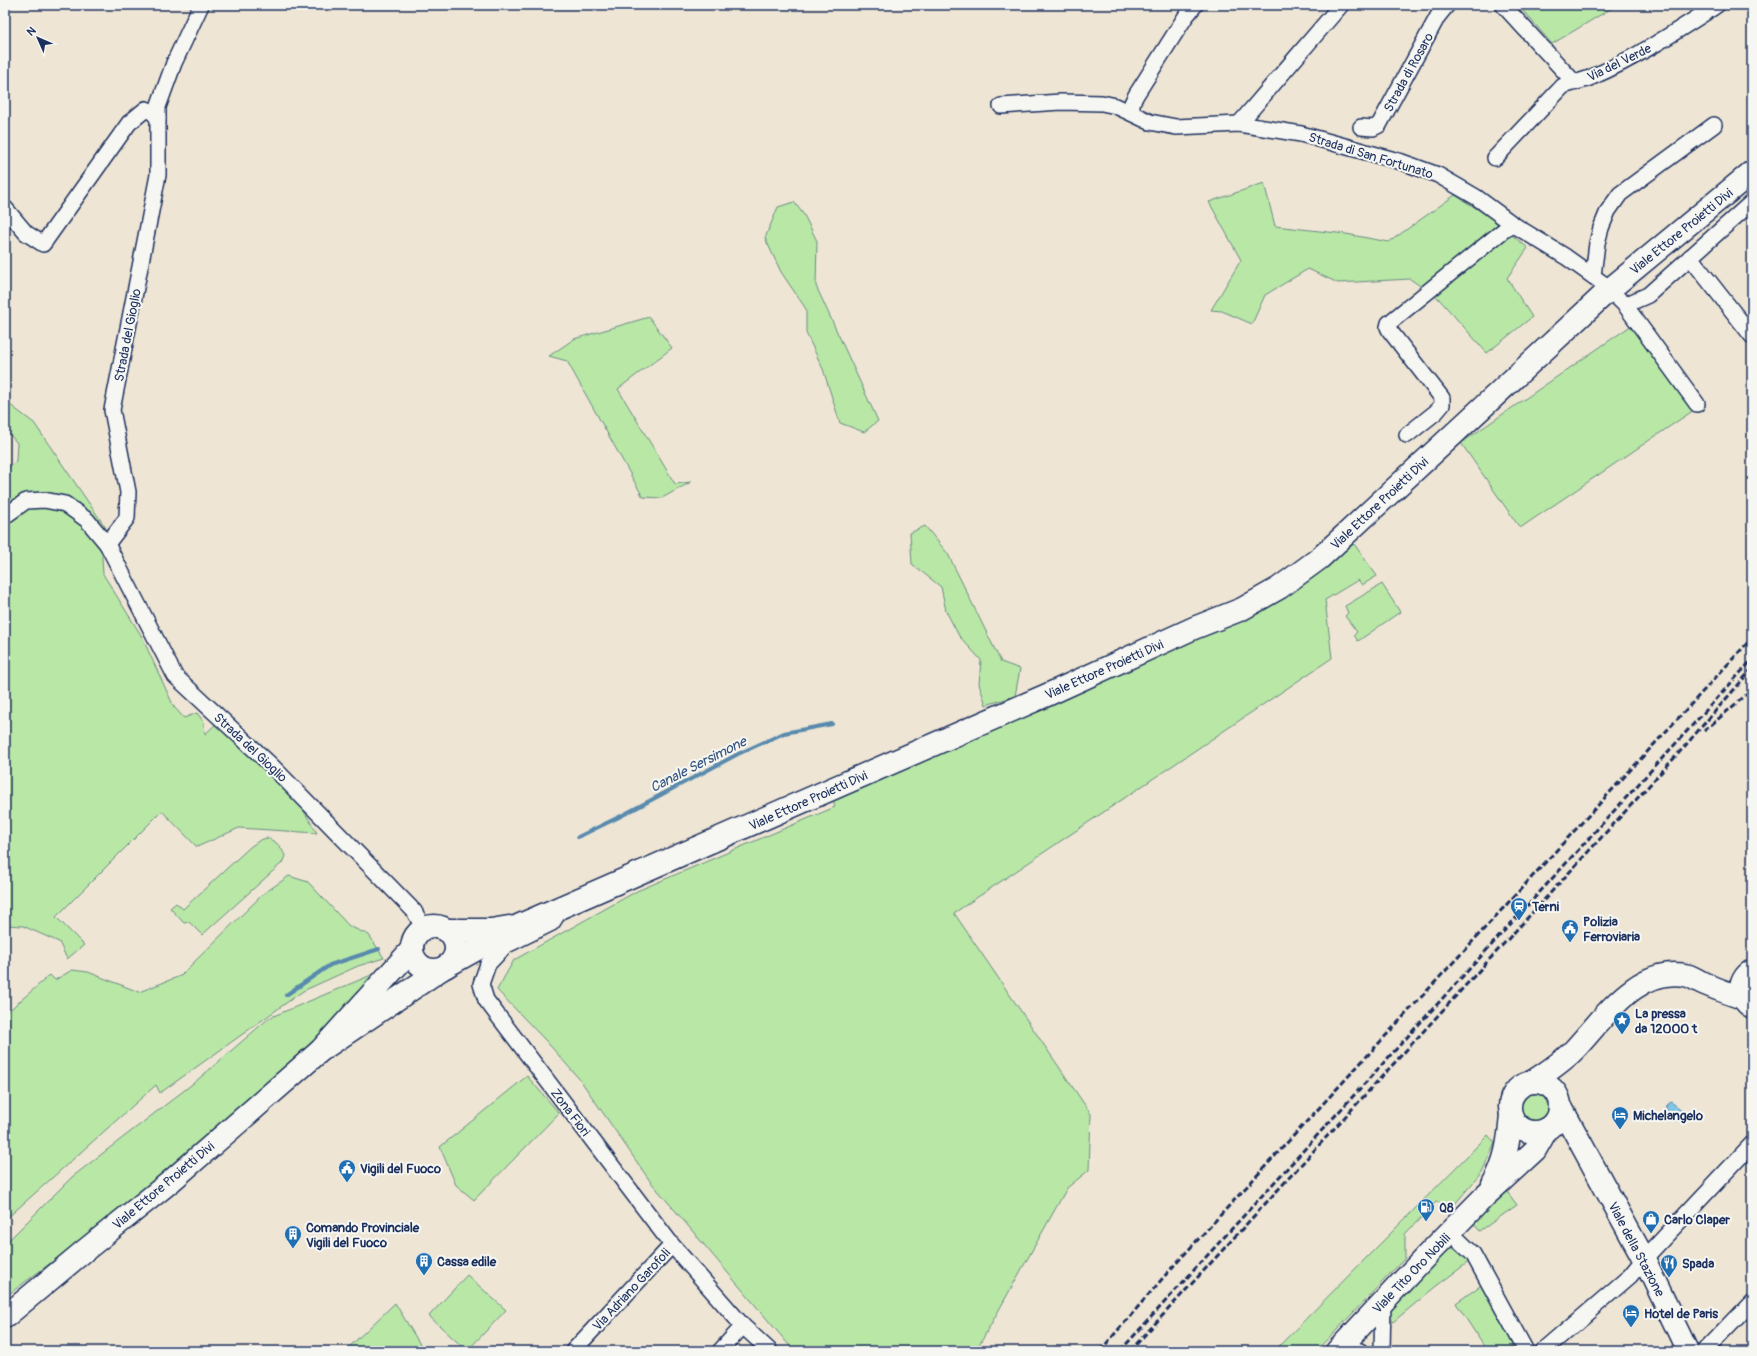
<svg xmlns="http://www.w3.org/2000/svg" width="1757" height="1356" viewBox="0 0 1757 1356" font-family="Pangolin,sans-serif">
  <rect width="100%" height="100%" fill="#eee5d4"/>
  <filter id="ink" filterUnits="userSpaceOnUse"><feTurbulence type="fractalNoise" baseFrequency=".025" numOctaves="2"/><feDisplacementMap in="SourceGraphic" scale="8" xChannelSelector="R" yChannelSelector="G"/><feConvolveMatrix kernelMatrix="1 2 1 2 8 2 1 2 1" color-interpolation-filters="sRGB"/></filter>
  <g filter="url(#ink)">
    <!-- green -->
    <g fill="#b8e7a6" stroke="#6a8b82">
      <path d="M 1518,5 L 1617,5 L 1552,44 Z"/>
      <path d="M 1264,183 L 1275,226 L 1346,234 L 1389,242 L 1455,195 L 1487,215 L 1528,248 L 1507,278 L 1532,317 L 1487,353 L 1438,298 L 1410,279 L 1338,283 L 1308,269 L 1265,295 L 1252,324 L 1222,311 L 1211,310 L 1241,260 L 1209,202 Z"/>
      <path d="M 794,202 L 804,215 L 817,241 L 816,286 L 878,421 L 864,432 L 840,423 L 823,369 L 806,333 L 806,309 L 781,272 L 765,238 L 778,207 Z"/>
      <path d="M 649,317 L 672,348 L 618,389 L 675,484 L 691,482 L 662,498 L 643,497 L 567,361 L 549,356 L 574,339 Z"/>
      <path d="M 1632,325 L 1694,410 L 1520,528 L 1461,443 Z"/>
      <path d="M 5,401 L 34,423 L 106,528 L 102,557 L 103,574 L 141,635 L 174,707 L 184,718 L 197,713 L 204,722 L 205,734 L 216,724 L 296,798 L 317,833 L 239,828 L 197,847 L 162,811 L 56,917 L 84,945 L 67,959 L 59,942 L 23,926 L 5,925 L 5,471 L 16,461 L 17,443 L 5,429 Z"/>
      <path d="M 925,526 L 948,554 L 1001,662 L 1020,669 L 1015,696 L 986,705 L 979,684 L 981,660 L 959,636 L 946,611 L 941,587 L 912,564 L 910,533 Z"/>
      <path d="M 1354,544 L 1377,576 L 1362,585 L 1358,580 L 1325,600 L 1332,658 L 954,913 L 1091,1114 L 1089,1170 L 1067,1188 L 976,1351 L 794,1351 L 650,1181 L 581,1081 L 546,1041 L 497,990 L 514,960 L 637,891 L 835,807 L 833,799 L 924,761 L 1276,602 Z"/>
      <path d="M 1382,584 L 1400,612 L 1358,641 L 1354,635 L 1357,632 L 1345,616 L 1348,613 L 1345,606 Z"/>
      <path d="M 267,838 C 277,842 281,846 285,856 L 282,863 L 202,935 L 189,922 L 184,923 L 170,908 L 176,903 L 183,909 L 250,847 L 260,840 Z"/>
      <path d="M 289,876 L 308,882 L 349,926 L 369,935 L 384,958 L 358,966 L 303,991 L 160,1093 L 156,1085 L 5,1220 L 5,1014 L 50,975 L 55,980 L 72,970 L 88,972 L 139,992 L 180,976 L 263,894 Z"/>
      <path d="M 388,968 L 314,1050 L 84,1238 L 5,1297 L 5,1244 L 72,1177 L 195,1082 L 269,1018 Z"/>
      <path d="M 527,1076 L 559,1113 L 474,1200 L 456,1185 L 440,1147 Z"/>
      <circle cx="1536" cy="1106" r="17"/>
      <path d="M 1488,1135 L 1495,1143 L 1482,1172 L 1455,1204 L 1436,1202 L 1405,1234 L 1405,1258 L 1317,1351 L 1274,1351 Z"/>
      <path d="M 1505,1189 L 1517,1205 L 1480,1231 L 1471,1221 Z"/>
      <path d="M 1449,1245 L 1470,1261 L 1435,1287 L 1393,1322 L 1387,1305 Z"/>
      <path d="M 467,1275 L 506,1310 L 467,1351 L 429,1316 Z"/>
      <path d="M 1487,1281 L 1528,1351 L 1487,1351 L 1456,1303 Z"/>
      <path d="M 395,1303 L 424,1351 L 345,1351 Z"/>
    </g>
    <!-- water -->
    <path fill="#83c6e4" stroke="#598aae" d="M 1671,1102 L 1683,1111 L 1683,1115 L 1677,1121 L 1672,1120 L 1670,1117 L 1671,1114 L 1666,1109 L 1667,1105 Z"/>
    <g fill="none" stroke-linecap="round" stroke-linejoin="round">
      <!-- stream -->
      <g stroke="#598aae" stroke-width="4">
        <path d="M 578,837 L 621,816 L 738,754 L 784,733 L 832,724"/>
        <path d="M 286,995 L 330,965 L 379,949"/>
      </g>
      <!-- street casing -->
      <g stroke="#1b2f5e" stroke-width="18">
        <g id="street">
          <path d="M 1503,5 L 1574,82"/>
          <path d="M 1001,106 L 1061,102 L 1102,103 L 1116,106 L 1150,122 L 1176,127 L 1239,124 L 1301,134 L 1402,162 L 1438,175 L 1476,197 L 1514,225 L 1566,257 L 1601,282 L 1625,305 L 1648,295 L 1752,202"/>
          <path d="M 1132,113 L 1132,103 L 1136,95 L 1186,16 L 1195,5"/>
          <path d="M 1239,124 L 1341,5"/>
          <path d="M 1361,127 L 1373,128 L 1379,125 L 1438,16 L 1447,5"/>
          <path d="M 1495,158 L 1563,86 C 1572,83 1583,81 1592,77 C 1636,58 1677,31 1717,5"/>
          <path d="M 5,208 L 26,233 L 43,244 L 129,123 L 146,109 L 152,112 L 158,118"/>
          <path d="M 1690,257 L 1752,336"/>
          <path d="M 1593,276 L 1597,243 L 1601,228 L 1608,211 L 1620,194 L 1714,125"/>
          <path d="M 1625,305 L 1697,404"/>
          <path d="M 1407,435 L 1436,412 L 1442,405 L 1442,398 L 1390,331 L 1388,327 L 1389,323 L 1504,230 L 1514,225"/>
          <path d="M 5,516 L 26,501 L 44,500 L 65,504 L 87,520 L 107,544 L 175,676 L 271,765 L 414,911 L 424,929"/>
          <path d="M 107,544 L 127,518 L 128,492 L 112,410 L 158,175 L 158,107 L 174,63 L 201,5"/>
          <path d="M 561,909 L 552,923 L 505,946 L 488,964 L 481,984 L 486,1000 L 672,1245 L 743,1326 L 770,1351"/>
          <path d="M 1450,1232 L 1473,1254 L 1526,1351"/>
          <path d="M 1341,1346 L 1360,1351"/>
          <path d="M 573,1351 L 672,1245"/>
          <path d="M 720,1351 L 743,1326"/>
          <path d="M 1382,1351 L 1383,1302"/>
          <path d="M 1543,1351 L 1630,1276 L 1644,1259 L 1752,1144"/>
          <path d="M 1705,1351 L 1752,1302"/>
        </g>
      </g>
      <!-- secondary casing -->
      <g stroke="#1b2f5e" stroke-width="25">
        <g id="secondary">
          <circle cx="434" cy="948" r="22"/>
          <path d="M 445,930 L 491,930 L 509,927"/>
          <path d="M 1752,1007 C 1738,999 1737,980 1752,971"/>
          <path d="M 320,1051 L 443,968 L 520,925 L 1047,695 L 1194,628 L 1242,609 L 1279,588 L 1320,558 L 1609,290 L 1752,172"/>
          <circle cx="1535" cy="1107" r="25"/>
          <path d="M 1532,1082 C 1547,1072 1561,1063 1574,1050 C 1603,1020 1638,963 1689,976 C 1694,978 1700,982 1705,984 C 1717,989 1730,994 1743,998"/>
          <path d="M 1561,1107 L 1644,1259 L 1688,1351"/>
          <path d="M 1493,1184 C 1506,1162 1509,1140 1511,1115"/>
          <path d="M 5,1317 L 83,1252 L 170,1182 L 320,1051 L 412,949"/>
          <path d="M 1337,1351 L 1428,1254 L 1485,1196 L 1535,1150 L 1547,1129"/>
        </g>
      </g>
      <!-- street -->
      <use href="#street" stroke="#f6f6f2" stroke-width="15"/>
      <!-- secondary -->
      <use href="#secondary" stroke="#f6f6f2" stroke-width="22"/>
      <!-- rail -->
      <g stroke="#1b2f5e" stroke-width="3" stroke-dasharray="6 3" stroke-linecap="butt">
        <path d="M 1704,731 L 1752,690"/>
        <path d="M 1100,1351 L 1169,1271 L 1752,638"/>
        <path d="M 1120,1351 L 1752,660"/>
        <path d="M 1130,1351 L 1677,755 L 1752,669"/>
      </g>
    </g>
  </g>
  <!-- icons -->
  <defs>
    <g id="station-pin" transform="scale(0.9)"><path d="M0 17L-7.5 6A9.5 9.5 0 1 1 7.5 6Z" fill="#1f6fb2" stroke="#f6f6f2"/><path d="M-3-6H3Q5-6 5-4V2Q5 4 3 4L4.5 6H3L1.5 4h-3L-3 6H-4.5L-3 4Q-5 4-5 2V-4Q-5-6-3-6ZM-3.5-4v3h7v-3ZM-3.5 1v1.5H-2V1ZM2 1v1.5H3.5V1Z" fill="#fff"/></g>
    <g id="civic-pin" transform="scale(0.9)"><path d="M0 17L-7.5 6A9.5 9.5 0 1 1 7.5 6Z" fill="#1f6fb2" stroke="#f6f6f2"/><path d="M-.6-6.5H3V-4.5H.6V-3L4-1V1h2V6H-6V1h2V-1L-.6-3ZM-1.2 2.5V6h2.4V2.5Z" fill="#fff"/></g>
    <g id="sight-pin" transform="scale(0.9)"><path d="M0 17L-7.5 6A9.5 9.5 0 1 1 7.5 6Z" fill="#1f6fb2" stroke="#f6f6f2"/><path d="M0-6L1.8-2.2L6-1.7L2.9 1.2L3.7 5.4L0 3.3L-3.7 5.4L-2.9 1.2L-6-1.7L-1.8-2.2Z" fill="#fff"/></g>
    <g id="hotel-pin" transform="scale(0.9)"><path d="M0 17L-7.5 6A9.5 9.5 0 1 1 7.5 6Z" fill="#1f6fb2" stroke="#f6f6f2"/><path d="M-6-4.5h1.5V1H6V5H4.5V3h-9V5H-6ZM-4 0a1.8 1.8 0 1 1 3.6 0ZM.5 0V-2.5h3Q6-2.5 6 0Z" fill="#fff"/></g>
    <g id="fuel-pin" transform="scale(0.9)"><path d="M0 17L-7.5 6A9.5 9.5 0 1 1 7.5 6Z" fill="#1f6fb2" stroke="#f6f6f2"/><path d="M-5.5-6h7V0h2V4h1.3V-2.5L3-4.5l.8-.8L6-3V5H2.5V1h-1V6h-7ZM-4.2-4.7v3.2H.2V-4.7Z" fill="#fff"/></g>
    <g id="shop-pin" transform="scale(0.9)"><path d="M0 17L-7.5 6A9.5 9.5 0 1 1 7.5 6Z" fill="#1f6fb2" stroke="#f6f6f2"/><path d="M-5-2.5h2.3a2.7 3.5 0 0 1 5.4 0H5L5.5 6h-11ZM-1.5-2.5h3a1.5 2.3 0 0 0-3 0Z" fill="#fff"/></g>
    <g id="building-pin" transform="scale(0.9)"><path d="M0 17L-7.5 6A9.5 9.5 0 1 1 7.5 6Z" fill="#1f6fb2" stroke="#f6f6f2"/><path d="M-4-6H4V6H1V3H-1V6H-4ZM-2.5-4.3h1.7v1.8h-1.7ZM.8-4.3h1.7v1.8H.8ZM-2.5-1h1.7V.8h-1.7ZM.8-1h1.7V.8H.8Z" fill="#fff"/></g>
    <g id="restaurant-pin" transform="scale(0.9)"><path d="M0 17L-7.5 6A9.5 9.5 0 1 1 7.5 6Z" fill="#1f6fb2" stroke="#f6f6f2"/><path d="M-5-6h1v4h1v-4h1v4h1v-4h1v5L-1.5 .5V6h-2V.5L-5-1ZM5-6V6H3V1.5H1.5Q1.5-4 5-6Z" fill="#fff"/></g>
  </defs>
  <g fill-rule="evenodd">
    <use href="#station-pin" x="1519" y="906"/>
    <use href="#civic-pin" x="1570" y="928"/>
    <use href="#sight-pin" x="1622" y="1020"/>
    <use href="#hotel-pin" x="1620" y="1115"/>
    <use href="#civic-pin" x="347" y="1168"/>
    <use href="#fuel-pin" x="1426" y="1207"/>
    <use href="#shop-pin" x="1651" y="1219"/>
    <use href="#building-pin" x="293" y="1234"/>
    <use href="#building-pin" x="424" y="1261"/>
    <use href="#restaurant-pin" x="1669" y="1263"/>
    <use href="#hotel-pin" x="1631" y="1313"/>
  </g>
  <g text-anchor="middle" stroke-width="4" stroke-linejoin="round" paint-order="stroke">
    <!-- street labels -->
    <g font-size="13" fill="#1b2f5e" stroke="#f6f6f2">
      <text transform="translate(1619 62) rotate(-26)" y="5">Via del Verde</text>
      <text transform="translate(1408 72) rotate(-61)" y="5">Strada di Rosaro</text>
      <text transform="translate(1371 155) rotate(17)" y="5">Strada di San Fortunato</text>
      <text transform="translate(1681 231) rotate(-39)" y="5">Viale Ettore Proietti Divi</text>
      <text transform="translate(127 335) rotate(-79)" y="5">Strada del Gioglio</text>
      <text transform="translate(1379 503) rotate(-43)" y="5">Viale Ettore Proietti Divi</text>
      <text transform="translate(1104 669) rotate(-24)" y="5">Viale Ettore Proietti Divi</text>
      <text transform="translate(251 747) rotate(43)" y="5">Strada del Gioglio</text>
      <text transform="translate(808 800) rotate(-24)" y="5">Viale Ettore Proietti Divi</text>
      <text transform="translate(571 1112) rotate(53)" y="5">Zona Fiori</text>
      <text transform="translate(163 1185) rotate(-40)" y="5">Viale Ettore Proietti Divi</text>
      <text transform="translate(1637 1249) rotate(62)" y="5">Viale della Stazione</text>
      <text transform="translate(1411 1273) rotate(-46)" y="5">Viale Tito Oro Nobili</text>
      <text transform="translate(631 1289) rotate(-47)" y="5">Via Adriano Garofoli</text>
    </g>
    <!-- poi labels -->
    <g font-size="13" font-weight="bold" fill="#1b2f5e" stroke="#f6f6f2" text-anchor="start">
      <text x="1532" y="911">Terni</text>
      <text x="1583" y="926">Polizia<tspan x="1583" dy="15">Ferroviaria</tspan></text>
      <text x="1635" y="1018">La pressa<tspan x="1635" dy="15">da 12000 t</tspan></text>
      <text x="1633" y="1120">Michelangelo</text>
      <text x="360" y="1173">Vigili del Fuoco</text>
      <text x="1439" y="1212">Q8</text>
      <text x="1664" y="1224">Carlo Claper</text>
      <text x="306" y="1232">Comando Provinciale<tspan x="306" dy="15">Vigili del Fuoco</tspan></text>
      <text x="437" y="1266">Cassa edile</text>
      <text x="1682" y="1268">Spada</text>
      <text x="1644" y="1318">Hotel de Paris</text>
    </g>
    <!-- water labels -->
    <g font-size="14" font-style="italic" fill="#355580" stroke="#f6f6f2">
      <text transform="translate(698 764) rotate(-27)" y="5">Canale Sersimone</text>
    </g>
  </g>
  <!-- margin -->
  <rect width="1757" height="1356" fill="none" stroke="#f6f6f2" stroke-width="20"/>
  <rect x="10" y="10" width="1737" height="1336" fill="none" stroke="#1b2f5e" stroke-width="1.5" filter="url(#ink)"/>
  <!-- north arrow -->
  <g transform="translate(38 38) rotate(315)" stroke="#f6f6f2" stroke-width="3" paint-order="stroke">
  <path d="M0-3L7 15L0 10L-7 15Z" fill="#1b2f5e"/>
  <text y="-6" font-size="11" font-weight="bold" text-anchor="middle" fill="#1b2f5e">N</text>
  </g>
</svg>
